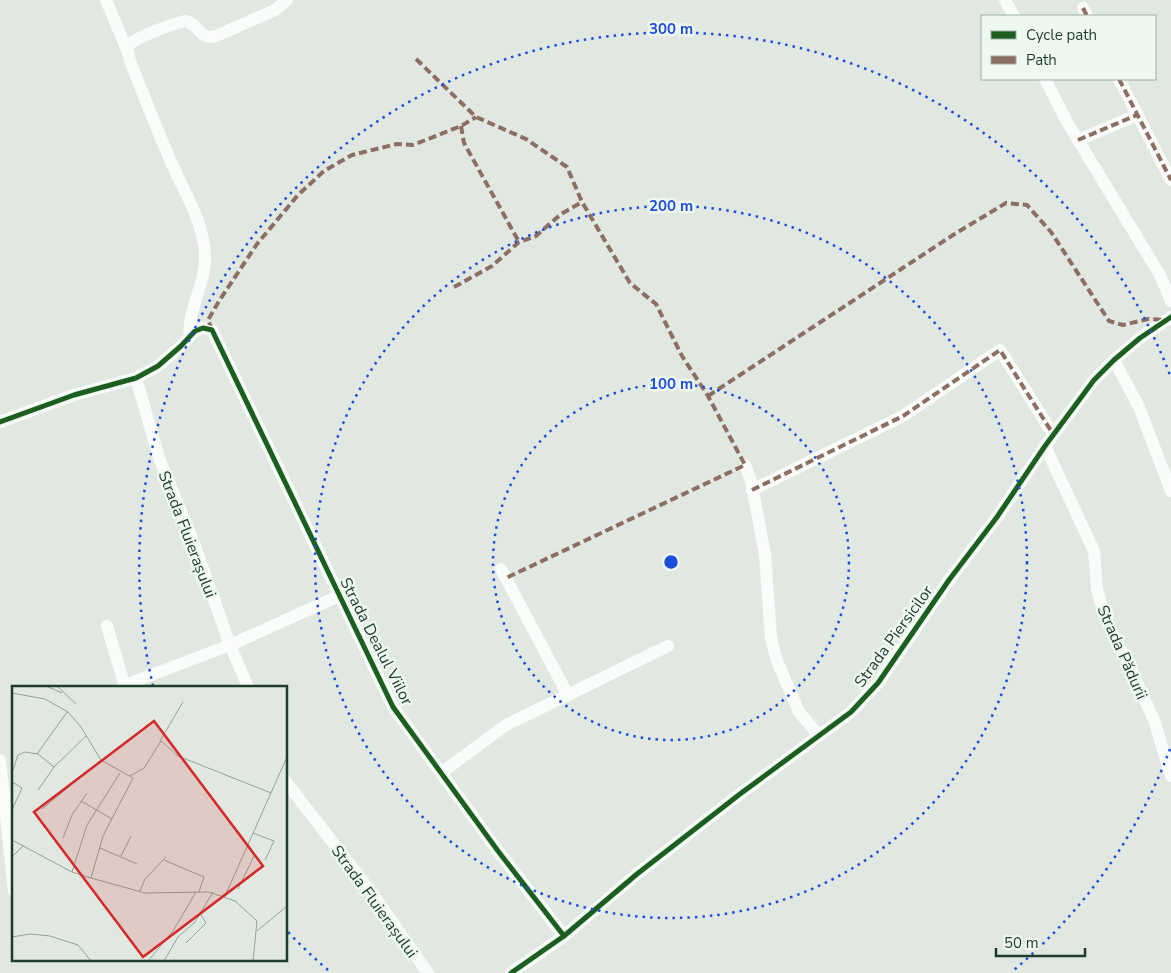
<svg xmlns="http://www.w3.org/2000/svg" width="1171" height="973" viewBox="0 0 1171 973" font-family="'Nunito Sans',sans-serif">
  <rect width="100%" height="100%" fill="#e1e8e2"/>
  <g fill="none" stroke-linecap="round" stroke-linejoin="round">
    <!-- minor -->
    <g stroke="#fafcfb" stroke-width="12">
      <path d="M 106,0 L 127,50"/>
      <path d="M 1005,0 L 1014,16"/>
      <path d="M 1083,8 L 1087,16"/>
      <path d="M 1045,79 L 1067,122 L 1160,275 L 1171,301"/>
      <path d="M 1119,79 L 1171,180"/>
      <path d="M 1078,140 L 1137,115"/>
      <path d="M 190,336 C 186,313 207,282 205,254 C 203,221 185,194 172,164 C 157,130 144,96 130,61 L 127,47 C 135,37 173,24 185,21 C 199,23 199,41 216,36 L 275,10 L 287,0"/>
      <path d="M 1114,360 L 1139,407 L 1171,491"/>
      <path d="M 136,378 L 159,458 L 192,538 L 230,645 L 248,687"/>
      <path d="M 0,422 L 74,395 L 136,378 L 158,366 L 181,346 L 195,331 L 203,328 L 212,330 L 393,707 L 498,851 L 564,936"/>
      <path d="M 1045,446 L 1094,551 L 1097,589 L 1106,621 L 1128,663 L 1154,720 L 1171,776"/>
      <path d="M 745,465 L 751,481 L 765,554 L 771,638 L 777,661 L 799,712 L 819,736"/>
      <path d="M 752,490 L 903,416 L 1000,350 L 1053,434"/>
      <path d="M 501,569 L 568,695"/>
      <path d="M 107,626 L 125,687"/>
      <path d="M 125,685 L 230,645 L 339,596"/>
      <path d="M 0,760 L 14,891"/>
      <path d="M 441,773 L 506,725 L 668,646"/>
      <path d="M 286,782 L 372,893 L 428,973"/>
      <path d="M 511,973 L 564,936 L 637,874 L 740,794 L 851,712 L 878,683 L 949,580 L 997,517 L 1045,446 L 1094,380 L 1114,360 L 1140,338 L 1171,317"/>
    </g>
    <!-- quiet -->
    <g stroke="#8d6e63" stroke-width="4" stroke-dasharray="8 4" stroke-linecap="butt">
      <path d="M 1083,8 L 1087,16"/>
      <path d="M 416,59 L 476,117 L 526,139 L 567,167 L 582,202 L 630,283 L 656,304 L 682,356 L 708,396 L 745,465 L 506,578"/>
      <path d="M 1119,79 L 1171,180"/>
      <path d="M 461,126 L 464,143 L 519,242"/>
      <path d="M 1078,140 L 1137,115"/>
      <path d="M 454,287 L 492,266 L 519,242 L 536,236 L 561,214 L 582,202"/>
      <path d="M 212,330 L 208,320 L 219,301 L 257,244 L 298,195 L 324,171 L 352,155 L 397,144 L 413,145 L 461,126 L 476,117"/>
      <path d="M 708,396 L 953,235 L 1006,203 L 1027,205 L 1051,232 L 1109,321 L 1123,325 L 1148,319 L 1167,320"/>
      <path d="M 752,490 L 903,416 L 1000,350 L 1053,434"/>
    </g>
    <!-- cycleway casing -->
    <g stroke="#eff8f0" stroke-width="8">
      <g id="cycleway">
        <path d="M 0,422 L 74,395 L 136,378 L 158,366 L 181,346 L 195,331 L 203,328 L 212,330 L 393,707 L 498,851 L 564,936"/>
        <path d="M 511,973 L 564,936 L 637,874 L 740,794 L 851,712 L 878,683 L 949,580 L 997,517 L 1045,446 L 1094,380 L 1114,360 L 1140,338 L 1171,317"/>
      </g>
    </g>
    <!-- cycleway -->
    <use href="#cycleway" stroke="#1b5e20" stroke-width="5"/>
  </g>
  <!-- distance rings -->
  <g fill="none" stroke="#1d4ed8" stroke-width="2.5" stroke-dasharray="2.5 5">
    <circle cx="671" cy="562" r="178"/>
    <circle cx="671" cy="562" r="356"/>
    <path d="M1170 749A533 533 0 0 1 1014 970M328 970A533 533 0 0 1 288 932M153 686A533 533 0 0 1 1170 375"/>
  </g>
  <g text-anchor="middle" stroke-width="5" stroke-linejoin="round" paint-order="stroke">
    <!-- street labels -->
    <g font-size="16" fill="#1e3c2b" stroke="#eff8f0">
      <text transform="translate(188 534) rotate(69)" y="6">Strada Fluierașului</text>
      <text transform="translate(893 636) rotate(-54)" y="6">Strada Piersicilor</text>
      <text transform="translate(377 641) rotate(63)" y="6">Strada Dealul Viilor</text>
      <text transform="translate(1123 652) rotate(66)" y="6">Strada Pădurii</text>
      <text transform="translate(375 901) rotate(54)" y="6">Strada Fluierașului</text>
    </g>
  </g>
  <!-- overview -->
  <g transform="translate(12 686)">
    <rect width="275" height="275" fill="#e1e8e2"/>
    <path fill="none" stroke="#93a399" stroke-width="1" d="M 34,0 L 50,7M 45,0 L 64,18M 0,7 L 33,13 L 56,26 L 69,41 L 89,74M 148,55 L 171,16M 25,68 L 55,26M 0,87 L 6,69 L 13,66 L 26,68 L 42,81M 118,90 L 132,82 L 149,55 L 166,70 L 259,107M 0,96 L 10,102 L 0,124M 26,104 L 42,81 L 74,50M 69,115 L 100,133M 30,123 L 89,74M 241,147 L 262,155 L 253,174M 51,152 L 60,129 L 75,107M 0,154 L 60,186 L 79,192 L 133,207 L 197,206 L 223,215 L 245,235 L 241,275M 88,162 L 125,178M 109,170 L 119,150M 0,171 L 11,160M 152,174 L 192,191 L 187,206M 60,186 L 75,139 L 108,87M 79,192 L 91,150 L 121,92 L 89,74M 226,203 L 242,170M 128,205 L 133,193 L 154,171M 213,210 L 275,71M 245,245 L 275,220M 0,251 L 18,248 L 38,250 L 66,259 L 79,275M 174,257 L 194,237 L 189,229M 136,275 L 161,245 L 184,206M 152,275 L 166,251 L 183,236 L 201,206"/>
    <path fill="#d62828" fill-opacity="0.15" stroke="#d62828" stroke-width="2.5" d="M 142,35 L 251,180 L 131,271 L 22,126 Z"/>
    <rect width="275" height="275" fill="none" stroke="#1e3c2b" stroke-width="2.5"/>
  </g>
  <circle cx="671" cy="562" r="8" fill="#1d4ed8" stroke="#eff8f0" stroke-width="2.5"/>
  <g font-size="15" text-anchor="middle" font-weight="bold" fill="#1d4ed8" stroke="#eff8f0" stroke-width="5" stroke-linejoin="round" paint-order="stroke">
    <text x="671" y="34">300 m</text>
    <text x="671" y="211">200 m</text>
    <text x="671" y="389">100 m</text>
  </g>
  <!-- legend -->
  <rect x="981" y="15" width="175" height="65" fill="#eff8f0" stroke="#9bada1"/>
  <rect x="991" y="31" width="25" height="8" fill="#1b5e20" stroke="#9bada1"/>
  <text x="1026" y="40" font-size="15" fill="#1e3c2b">Cycle path</text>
  <rect x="991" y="56" width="25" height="8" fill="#8d6e63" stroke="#9bada1"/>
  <text x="1026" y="65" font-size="15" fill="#1e3c2b">Path</text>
  <!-- scale -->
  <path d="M996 948v8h89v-8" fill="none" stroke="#1e3c2b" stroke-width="2.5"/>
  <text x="1004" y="948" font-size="15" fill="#1e3c2b" stroke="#eff8f0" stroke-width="4" paint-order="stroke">50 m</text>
</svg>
